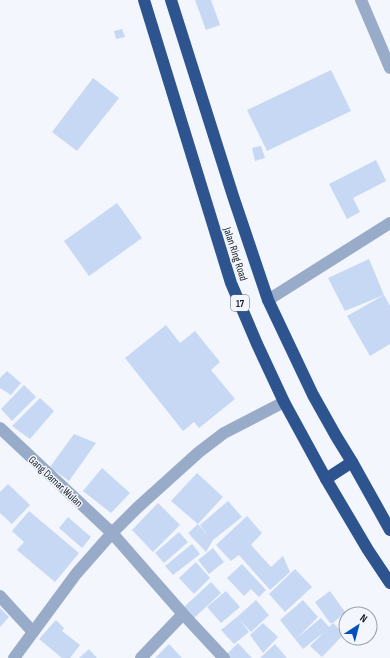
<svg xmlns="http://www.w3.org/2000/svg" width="390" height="658" viewBox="0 0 390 658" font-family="'Sofia Sans Condensed',sans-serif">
  <rect width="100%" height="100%" fill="#f3f7fd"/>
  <!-- building -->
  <g fill="#c6d8f3">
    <path d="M 195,0 L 211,0 L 220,25 L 206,30 Z"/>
    <path d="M 122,29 L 125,37 L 116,39 L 114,31 Z"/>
    <path d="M 331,70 L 351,111 L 267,151 L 247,110 Z"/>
    <path d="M 93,78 L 119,98 L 77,151 L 52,132 Z"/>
    <path d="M 261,146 L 265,158 L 255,161 L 252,148 Z"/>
    <path d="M 376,160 L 386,181 L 353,198 L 360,212 L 347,219 L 329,184 Z"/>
    <path d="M 117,203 L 142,238 L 89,276 L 64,241 Z"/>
    <path d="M 369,259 L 384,295 L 345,311 L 328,278 Z"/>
    <path d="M 384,295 L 390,306 L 390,344 L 370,356 L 347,316 Z"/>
    <path d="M 166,325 L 180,343 L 195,331 L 220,362 L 211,370 L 235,399 L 199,428 L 194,422 L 183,431 L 125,358 Z"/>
    <path d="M 7,371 L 21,383 L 11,395 L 0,388 L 0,378 Z"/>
    <path d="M 24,385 L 36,397 L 12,421 L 1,409 Z"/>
    <path d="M 40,398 L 54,411 L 30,439 L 12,426 Z"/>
    <path d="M 74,434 L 96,443 L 69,481 L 50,467 Z"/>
    <path d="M 102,468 L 130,493 L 111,513 L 83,491 Z"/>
    <path d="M 197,473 L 223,497 L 198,524 L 171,501 Z"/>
    <path d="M 8,484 L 30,505 L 12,524 L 0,513 L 0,492 Z"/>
    <path d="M 228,501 L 242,517 L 213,540 L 206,552 L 188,533 L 198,524 L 208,536 L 200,525 Z"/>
    <path d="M 158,503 L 180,525 L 153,552 L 132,530 Z"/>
    <path d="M 29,511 L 79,553 L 55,582 L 17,550 L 24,542 L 12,531 Z"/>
    <path d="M 247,516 L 262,533 L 251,545 L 271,567 L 283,556 L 290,572 L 270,590 L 239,555 L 231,561 L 216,545 Z"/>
    <path d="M 68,517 L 91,537 L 82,548 L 59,528 Z"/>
    <path d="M 179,532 L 188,542 L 164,563 L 155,553 Z"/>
    <path d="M 192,544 L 200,554 L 173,575 L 165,566 Z"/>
    <path d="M 213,548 L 224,562 L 209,574 L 198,560 Z"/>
    <path d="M 196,562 L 210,578 L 194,594 L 179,578 Z"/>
    <path d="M 242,564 L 266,590 L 259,597 L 251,589 L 244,596 L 227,578 Z"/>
    <path d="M 295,569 L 312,587 L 285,612 L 269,594 Z"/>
    <path d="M 211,582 L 221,593 L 194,618 L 184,607 Z"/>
    <path d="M 226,591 L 240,607 L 221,623 L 207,607 Z"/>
    <path d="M 330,591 L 345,612 L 333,623 L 344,634 L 322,657 L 310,646 L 324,632 L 303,649 L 280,620 L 303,600 L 318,617 L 297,638 L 321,618 L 329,627 L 333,623 L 330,623 L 315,602 Z"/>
    <path d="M 256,600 L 269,615 L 251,632 L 240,620 L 249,632 L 234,644 L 221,630 L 237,617 Z"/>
    <path d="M 0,608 L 9,617 L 0,627 Z"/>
    <path d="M 56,620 L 64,628 L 62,631 L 80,645 L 70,658 L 62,658 L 39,639 Z"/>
    <path d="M 263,623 L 278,637 L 263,653 L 250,635 Z"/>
    <path d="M 238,643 L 252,658 L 227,658 L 225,656 Z"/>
    <path d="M 169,644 L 182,658 L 155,658 Z"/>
    <path d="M 275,644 L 287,658 L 260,658 Z"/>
    <path d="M 89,649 L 97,658 L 79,658 Z"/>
  </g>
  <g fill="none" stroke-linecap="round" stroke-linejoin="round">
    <!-- minor -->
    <g stroke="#98acc9" stroke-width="12">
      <path d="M 361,0 L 390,68"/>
      <path d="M 268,300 L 390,223"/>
      <path d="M 0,428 L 112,533 L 183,614 L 224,658"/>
      <path d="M 0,596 L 33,632"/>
      <path d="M 14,658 L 76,574 L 112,533 L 137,508 L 199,452 L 224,433 L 284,402"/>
      <path d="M 141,658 L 183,614"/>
    </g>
    <!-- highway -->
    <g stroke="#2e5490" stroke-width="12">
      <path d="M 144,0 L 231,283 L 257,344 L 284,402 L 326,479 L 368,550 L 390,583"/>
      <path d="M 171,0 L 233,196 L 268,300 L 313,395 L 336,436 L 352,462 L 390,530"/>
      <path d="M 326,479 L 352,462"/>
    </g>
  </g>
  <g text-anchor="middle" stroke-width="3" stroke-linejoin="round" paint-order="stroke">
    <!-- shield labels -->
    <rect fill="#f3f7fd" stroke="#585e66" stroke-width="1" x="231" y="295" width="18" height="16" rx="3"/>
    <g font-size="10" font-weight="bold" fill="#161c26">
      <text x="240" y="307">17</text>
    </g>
    <!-- street labels -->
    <g font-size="11" fill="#161c26" stroke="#f3f7fd">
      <text transform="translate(236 254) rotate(72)" y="4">Jalan Ring Road</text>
      <text transform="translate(56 481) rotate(43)" y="4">Gang Damar Wulan</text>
    </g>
  </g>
  <!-- north arrow -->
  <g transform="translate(358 626) rotate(36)"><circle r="19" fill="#f3f7fd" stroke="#9b9fa7"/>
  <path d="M0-3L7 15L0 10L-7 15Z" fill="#0051bb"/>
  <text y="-6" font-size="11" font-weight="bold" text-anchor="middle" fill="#161c26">N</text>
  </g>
</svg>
